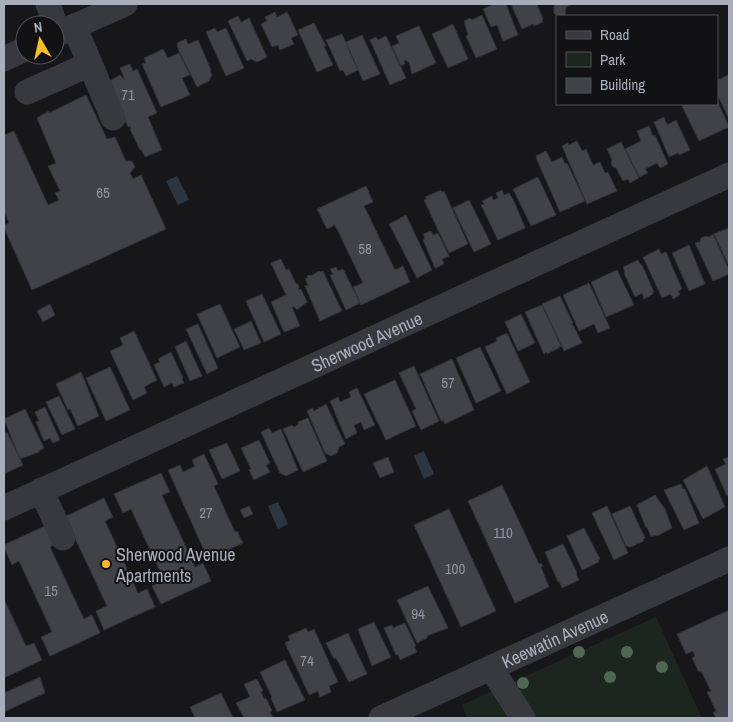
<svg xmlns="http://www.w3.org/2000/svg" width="733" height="722" font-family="'Archivo Narrow',sans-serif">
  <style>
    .green { fill: #1d261e }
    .water { fill: #2c3640 }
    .building { fill: #414247; stroke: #313136 }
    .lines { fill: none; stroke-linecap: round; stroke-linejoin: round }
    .minor { stroke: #38393f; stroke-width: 25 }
    .tree { fill: #506753 }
    .poi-dot { fill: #ffbc2a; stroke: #121215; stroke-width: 2 }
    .labels { text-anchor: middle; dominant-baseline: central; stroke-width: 4; stroke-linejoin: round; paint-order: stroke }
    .number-label { font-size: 15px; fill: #8e939e }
    .street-label { font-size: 18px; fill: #a8aebb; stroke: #121215 }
    .poi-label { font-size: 18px; fill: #a8aebb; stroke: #121215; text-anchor: start }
  </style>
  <rect width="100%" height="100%" fill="#17171a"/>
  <path class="green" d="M656 617 701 716 698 718H467L462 705Z"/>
  <g class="water">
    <path d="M177 176 189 200 178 205 166 181Z"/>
    <path d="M424 451 434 474 424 479 414 456Z"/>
    <path d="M278 502 288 524 278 529 268 506Z"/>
  </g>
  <g class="building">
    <path d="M494 4H506L518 35 503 41 497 25 491 27 483 9Z"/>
    <path d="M511 4H537L543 19 542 20 543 22 534 26 533 24 522 29Z"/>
    <path d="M554 4H573L566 7 565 16 554 14Z"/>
    <path d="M275 12 277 17 287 12 298 35 291 38 294 44 280 50 278 45 272 47 261 24 267 21 265 17Z"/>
    <path d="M482 15 497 49 476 58 466 36 468 35 464 21 470 18 472 20Z"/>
    <path d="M238 16 241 22 249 18 267 57 257 62 251 59 247 61 228 21Z"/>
    <path d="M314 23 326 46H324L333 65 317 72 298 30Z"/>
    <path d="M453 24 468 59 448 68 432 34Z"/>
    <path d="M419 26 436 63 412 74 409 62H407L406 60 404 61 405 64 401 66 392 46 399 43 396 36Z"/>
    <path d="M215 28 217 32 226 28 244 68 226 76 206 32Z"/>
    <path d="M342 34 358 70 346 76 343 70 340 71 326 40Z"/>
    <path d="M362 35 380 74 363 81 346 42Z"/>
    <path d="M386 36 406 78 390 85 370 40 376 37 378 40Z"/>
    <path d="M186 39 188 44 198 40 211 70H210L212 75 209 81 197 87 178 49 177 43Z"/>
    <path d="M163 49 168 58 179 53 190 75 182 78 190 95 161 107 142 64 146 63 144 58Z"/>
    <path d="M130 64 133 71 137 69 157 113 148 117 162 150 145 157 141 149 140 150 130 129H131L130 126 128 127 108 82 120 75 125 80 120 68Z"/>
    <path d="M728 75 729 79V119L717 94V81Z"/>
    <path d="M86 95 107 139 115 137 126 161H132L135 167 130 173 133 179 141 175 166 229 32 290 4 228V225L9 223 4 211V135L14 131 48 205 59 200 55 193 60 191 48 166 56 163 37 118 49 111V113Z"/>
    <path d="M717 100 729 127 699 141 681 104H717Z"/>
    <path d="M664 117 667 125 676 120 690 150 679 155 678 153 669 157 654 122Z"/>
    <path d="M649 126 653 136 655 135 668 164 660 168 657 163 645 169 648 173 639 177 625 149 641 141 637 131Z"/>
    <path d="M577 141 582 151 586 149 593 165 600 162 605 173 608 172 617 191 587 204 562 146 568 143 569 145Z"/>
    <path d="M621 142 639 178 630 183 628 179 623 181 616 168 613 167 611 164 612 160 607 149Z"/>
    <path d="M546 151 552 162 562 157 565 164 567 163 585 201 560 212 537 160 536 156Z"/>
    <path d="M538 177 556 215 531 226 513 189Z"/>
    <path d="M366 186 373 202 364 206 395 270 403 266 410 282 361 305 353 287 363 283 335 225 327 229 317 209Z"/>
    <path d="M441 190 442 192 444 191 468 244 449 253 424 200 427 199 425 197Z"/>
    <path d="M502 190 504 195 509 193 514 201 525 228 498 240 481 205 484 204 482 201 492 196 493 200 498 198 496 193Z"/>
    <path d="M469 200 491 244 474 252 453 208Z"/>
    <path d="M406 215 432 270 417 278 389 224Z"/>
    <path d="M729 228V266L714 234Z"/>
    <path d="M431 231 433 235 438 233 449 256 442 259 444 264 435 268 423 240 425 239 423 234Z"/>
    <path d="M713 234 729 270V274L713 281 695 243 700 242 701 238 706 236 709 237Z"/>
    <path d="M689 245 705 284 689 291 672 253Z"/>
    <path d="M659 249 661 254 666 252 682 289 678 291 680 295 673 299 671 294 662 298 643 257Z"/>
    <path d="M281 259 286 270 289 269 296 284H298L299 287 298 290 301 289 307 302 297 310 294 307H292L300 326 284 332 271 302 286 295 271 263Z"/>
    <path d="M638 260 641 265H642L654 292 652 293 653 294 644 299 642 293 635 297 624 273 625 272 623 267Z"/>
    <path d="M336 267 338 271 343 269 360 303 346 310 330 275 333 274 330 269Z"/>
    <path d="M617 270 634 305 606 317 591 282Z"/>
    <path d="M319 271 320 272 323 271 342 311 320 321 305 286 308 285 305 279 308 278 307 276 310 275 311 276Z"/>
    <path d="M589 283 610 328 598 333 594 324 579 331 563 295Z"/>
    <path d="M262 294 281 334 264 342 246 301Z"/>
    <path d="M560 296 573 323 571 324 573 325 582 343 564 351 542 304Z"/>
    <path d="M50 304 55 315 43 322 37 311Z"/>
    <path d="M220 304 240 347 217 358 197 314Z"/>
    <path d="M542 305 561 346 559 347V348L547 354 546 352 544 354 525 312Z"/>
    <path d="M521 314 535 343 518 351 505 322Z"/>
    <path d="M251 321 261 343 244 350 234 329Z"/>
    <path d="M198 324 218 368 207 374 186 329Z"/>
    <path d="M134 331 157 380 144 387 147 393 133 400 110 351 123 345 120 338Z"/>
    <path d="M507 333 530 382 507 394 485 347 497 341 496 338Z"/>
    <path d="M186 341 202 376 190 381 175 347Z"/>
    <path d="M480 347 501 391 476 403 456 358Z"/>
    <path d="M171 352 183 378 182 379 184 383 174 387 172 383 164 387 154 365 160 362 158 359Z"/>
    <path d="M452 359 474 410 445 424 443 420 441 421 420 374Z"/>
    <path d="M414 366 439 421 421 430 412 411 416 409 399 373Z"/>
    <path d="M110 367 130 410 106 421 86 378Z"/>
    <path d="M81 372 99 416 78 426 70 409 68 410 56 384Z"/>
    <path d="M395 380 416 426 386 440 364 394Z"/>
    <path d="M357 388 375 425 364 430 361 422 354 425 357 433 346 439 330 401 338 397 340 402 351 397 349 392Z"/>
    <path d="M59 396 75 429 62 435 46 402Z"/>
    <path d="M326 404 345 444 339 447 337 453 331 456 325 453 307 411 313 408 314 411Z"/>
    <path d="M45 407 60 440 53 443 50 438 44 441 36 422 39 421 35 412Z"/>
    <path d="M25 409 44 448 39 451V452L20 459 4 419Z"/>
    <path d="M308 418 327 461 303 472 283 429 292 425 294 427 299 424 298 422Z"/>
    <path d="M269 428 272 433 281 429 298 470 286 476 280 473 261 432Z"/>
    <path d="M7 432 23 465 4 474V434Z"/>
    <path d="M259 440 270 463 266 465 270 472 254 480 249 470 251 469 241 448Z"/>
    <path d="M227 443 240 471 222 479 209 450Z"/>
    <path d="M204 454 218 484 214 486 235 532 237 531 243 543 230 549 232 553 224 557 222 553 208 559 168 470 180 465 183 472 195 466 192 460Z"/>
    <path d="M388 457 394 472 380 478 373 463Z"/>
    <path d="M729 457V497L728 495 727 496 715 469 726 464 723 459Z"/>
    <path d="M707 466 725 507 703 519 683 480Z"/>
    <path d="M161 473 170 492 162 495 195 567 203 563 211 581 161 604 152 586 164 580 131 509 123 513 114 494Z"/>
    <path d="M681 484 683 489H685L699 523 684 530 664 490Z"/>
    <path d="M502 485 539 564 541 563 543 566 541 567 549 587 515 603 468 501Z"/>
    <path d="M655 495 665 509 672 528 657 536 656 535 651 537 647 527 646 528 637 505Z"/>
    <path d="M104 498 113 517 105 521 138 593 147 589 155 607 104 630 96 611 107 606 74 536 58 520Z"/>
    <path d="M249 506 253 514 244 518 240 510Z"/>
    <path d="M607 506 628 553 614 560 592 513Z"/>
    <path d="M630 506 645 538 643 539 644 541 637 544V542L636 545 630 547 626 546 612 514Z"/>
    <path d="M449 509 496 611 461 627 414 525Z"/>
    <path d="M49 524 58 543 50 547 84 619 92 615 100 633 50 656 41 637 52 632 19 561 12 565 4 548V545Z"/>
    <path d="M584 528 600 559 598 560 599 562 582 570 567 536Z"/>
    <path d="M563 544 577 573 576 574 579 580 562 588 559 581 558 582 545 552Z"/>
    <path d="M428 586 448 628 427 636V638L417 643 397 600Z"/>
    <path d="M4 599 26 646 34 643 42 660 4 678Z"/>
    <path d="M729 610V718H716L713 713 716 711 707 692 711 691 701 671 699 672 692 658 695 656 693 651 686 654 677 634Z"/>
    <path d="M374 622 391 657 372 666 358 629Z"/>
    <path d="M405 623 416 646 414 647 417 652 400 660 398 654 396 655 384 628 392 625 393 628Z"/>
    <path d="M306 628 308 632 314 629 338 682 329 686 331 692 320 697 318 691 309 695 285 643 290 640 288 636Z"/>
    <path d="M348 633 367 674 349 682 336 658 334 659 326 643Z"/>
    <path d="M285 660 305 700 277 712 271 698 272 697 260 672Z"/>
    <path d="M40 677 45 693 4 712V693Z"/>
    <path d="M257 679 263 691 261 692 264 699 266 698 272 711 270 712 273 718H244L236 703 250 697 244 684Z"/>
    <path d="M221 693 233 718H195L190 707Z"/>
  </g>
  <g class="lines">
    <g class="minor">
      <path d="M48 4 58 33"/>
      <path d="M74 26 113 118"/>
      <path d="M55 35 125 4"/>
      <path d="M4 59 25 49"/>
      <path d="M27 92 90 64"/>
      <path d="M41 490 63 538"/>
      <path id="s1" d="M4 508 729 175"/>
      <path d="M491 668 523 718"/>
      <path id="s2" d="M381 718 729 559"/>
    </g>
  </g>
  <g class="tree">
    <circle cx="579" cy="652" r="6"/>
    <circle cx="627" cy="652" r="6"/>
    <circle cx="662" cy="667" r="6"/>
    <circle cx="610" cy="677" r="6"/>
    <circle cx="523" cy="683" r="6"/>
  </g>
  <circle class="poi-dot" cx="106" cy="564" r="5"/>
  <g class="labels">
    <g class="number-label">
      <text x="128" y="94">71</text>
      <text x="103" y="192">65</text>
      <text x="365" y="248">58</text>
      <text x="448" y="382">57</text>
      <text x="206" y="512">27</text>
      <text x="503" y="532">110</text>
      <text x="455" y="568">100</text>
      <text x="51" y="590">15</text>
      <text x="418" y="613">94</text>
      <text x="307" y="660">74</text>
    </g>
    <g class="street-label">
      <text stroke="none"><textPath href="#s1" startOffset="399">Sherwood Avenue</textPath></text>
      <text stroke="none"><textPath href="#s2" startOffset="191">Keewatin Avenue</textPath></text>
    </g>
    <g class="poi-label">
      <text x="116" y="554">Sherwood Avenue<tspan x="116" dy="21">Apartments</tspan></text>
    </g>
  </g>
  <rect width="733" height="722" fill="none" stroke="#a8aebb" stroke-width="10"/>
  <rect x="556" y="15" width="162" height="90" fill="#121215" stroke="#4e5057"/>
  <rect x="566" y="31" width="25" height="8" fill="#38393f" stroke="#4e5057"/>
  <text x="600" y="40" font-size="15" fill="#a8aebb">Road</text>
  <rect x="566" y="52" width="25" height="15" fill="#1d261e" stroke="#4e5057"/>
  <text x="600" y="65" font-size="15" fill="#a8aebb">Park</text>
  <rect x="566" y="78" width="25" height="15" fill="#414247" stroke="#4e5057"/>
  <text x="600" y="90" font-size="15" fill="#a8aebb">Building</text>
  <g transform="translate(40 40) rotate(351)"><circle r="24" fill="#121215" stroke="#4e5057"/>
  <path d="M0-4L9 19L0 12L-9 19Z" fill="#ffbc2a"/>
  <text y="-8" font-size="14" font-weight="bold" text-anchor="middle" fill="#a8aebb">N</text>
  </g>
</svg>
